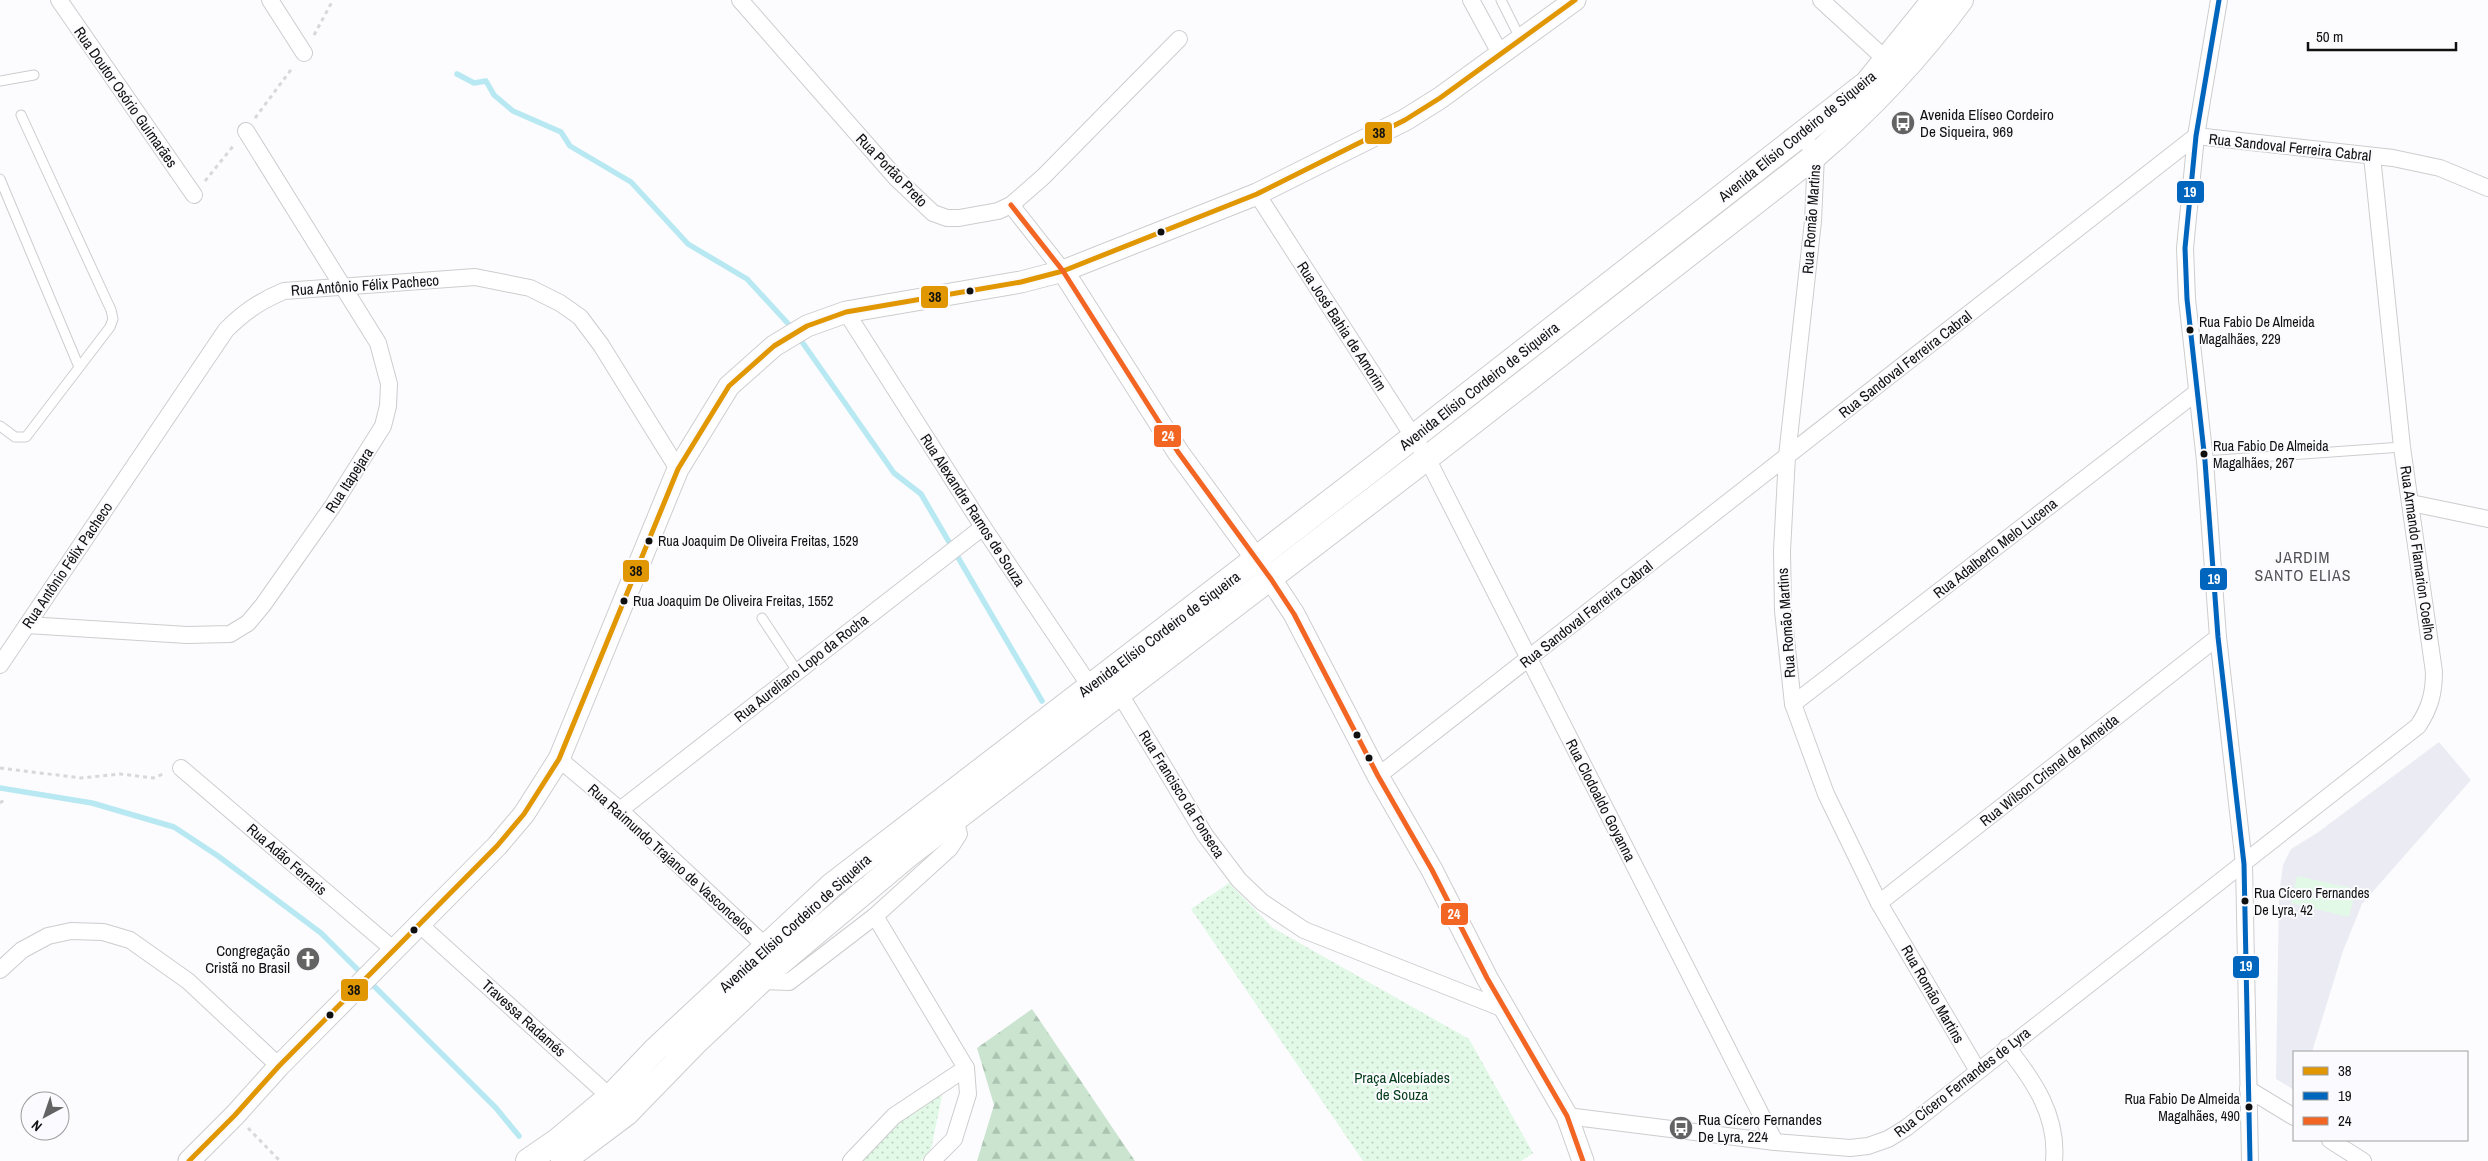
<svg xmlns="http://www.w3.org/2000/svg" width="2488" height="1161" font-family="'Archivo Narrow',sans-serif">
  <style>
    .built { fill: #ebecf3 }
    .grass { fill: #e1f9e6 }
    .forest { fill: url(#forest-firs) }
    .park { fill: url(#park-dots) }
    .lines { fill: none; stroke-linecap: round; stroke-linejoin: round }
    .stream { stroke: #b8e9f2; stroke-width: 5.5 }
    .service-casing { stroke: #cdcdcf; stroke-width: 11 }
    .minor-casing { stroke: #cdcdcf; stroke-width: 18 }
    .tertiary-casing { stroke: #cdcdcf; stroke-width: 23 }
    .secondary-casing { stroke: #cdcdcf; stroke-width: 26 }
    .path { stroke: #d8d8d9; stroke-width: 3; stroke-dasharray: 4 4; stroke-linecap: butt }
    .service { stroke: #fff; stroke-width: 9 }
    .minor { stroke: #fff; stroke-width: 16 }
    .tertiary { stroke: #fff; stroke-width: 21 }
    .secondary { stroke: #fff; stroke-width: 24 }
    .bus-1-casing { stroke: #fbfbff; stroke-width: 9 }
    .bus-2-casing { stroke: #fbfbff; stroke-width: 9 }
    .bus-3-casing { stroke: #fbfbff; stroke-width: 9 }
    .bus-1 { stroke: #e09702; stroke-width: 5 }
    .bus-2 { stroke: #0065bd; stroke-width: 5 }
    .bus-3 { stroke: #f26522; stroke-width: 5 }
    .bus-dot { fill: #101011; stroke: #fbfbff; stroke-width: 2 }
    .labels { text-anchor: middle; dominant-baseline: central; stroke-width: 4; stroke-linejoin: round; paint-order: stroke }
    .bus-label { font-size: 14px; fill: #101011; stroke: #fbfbff; text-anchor: start }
    .street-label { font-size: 15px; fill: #101011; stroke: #fbfbff }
    .poi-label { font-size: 15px; fill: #101011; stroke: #fbfbff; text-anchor: start }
    .park-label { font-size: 15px; fill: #043c19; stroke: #fbfbff }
    .neighbourhood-label { font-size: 16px; letter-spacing: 1px; fill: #525255; stroke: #fbfbff }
    .line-badge { stroke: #fbfbff; stroke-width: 2 }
    .badge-label { font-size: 14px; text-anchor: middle; font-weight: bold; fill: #fff }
    .pale-badge-label { font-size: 14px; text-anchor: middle; font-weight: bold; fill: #111 }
  </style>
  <defs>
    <pattern id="forest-firs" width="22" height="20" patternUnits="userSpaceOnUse" patternTransform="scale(1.25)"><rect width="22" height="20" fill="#cae4d0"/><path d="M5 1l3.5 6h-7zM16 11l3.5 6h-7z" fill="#acc3b2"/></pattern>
    <pattern id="park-dots" width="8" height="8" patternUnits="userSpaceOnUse" patternTransform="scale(1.25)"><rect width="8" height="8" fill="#e1f9e6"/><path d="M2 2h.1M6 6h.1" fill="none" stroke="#c0d4c4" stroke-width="1.8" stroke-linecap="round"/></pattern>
  </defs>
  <rect width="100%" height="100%" fill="#fcfcfe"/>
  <path class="built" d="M2439 742 2471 780 2362 904 2343 951 2312 1052H2294V1090L2276 1079 2279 895 2283 865 2291 849 2317 833Z"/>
  <path class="grass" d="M2297 876 2356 889 2349 917 2291 903Z"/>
  <path class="forest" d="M1032 1009 1135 1161H977L994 1105 977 1048Z"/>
  <g class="park">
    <path d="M1229 883 1273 928 1469 1039 1533 1153 1521 1161H1363L1191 909Z"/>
    <path d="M944 1086 931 1149 921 1161H859L898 1119Z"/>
  </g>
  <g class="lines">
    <g class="stream">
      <path d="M457 74 474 83 486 81 494 95 513 111 561 132 570 146 631 182 688 244 747 279 793 329 894 473 921 494 1042 701"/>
      <path d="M0 788 92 803 174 827 218 856 321 933 496 1108 519 1136"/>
    </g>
    <g class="service-casing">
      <g id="service">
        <path d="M1501 0 1521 40"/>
        <path d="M0 81 34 75"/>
        <path d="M0 179 79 367"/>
        <path d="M0 426 15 437H26L110 327 113 319 111 310 21 115"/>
        <path d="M2205 461 2402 447"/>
        <path d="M762 618 797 671"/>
      </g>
    </g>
    <g class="minor-casing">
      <g id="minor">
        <path d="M59 0 194 195"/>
        <path d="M270 0 304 53"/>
        <path d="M740 0 897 179 933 213 947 218H959L998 211 1011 205 1043 177 1179 39"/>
        <path d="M1471 0 1501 55"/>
        <path d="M1821 0 1893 66"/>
        <path d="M2219 0 2196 136 2185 248 2187 299 2205 461 2218 637 2244 864 2250 1161"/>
        <path d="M1802 135 1816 155 1813 221 1787 456 1782 551 1783 611 1793 704 1826 794 1879 903 1978 1071"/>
        <path d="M1257 194 1427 458 1775 1142"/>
        <path d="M1011 205 1063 271"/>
        <path d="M846 312 983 527 1096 695"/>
        <path d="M2411 503 2488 519"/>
        <path d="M27 625 187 635 230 634 248 623 263 605 332 507 383 426 388 406 389 384 378 343 246 131"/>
        <path d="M0 665 226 330C244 312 260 301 284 291L475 277 530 288 560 303 580 317 601 345 678 469"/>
        <path d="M1115 686 1205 835 1239 880 1262 902 1304 930 1504 1009"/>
        <path d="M1793 704 2197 392"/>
        <path d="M559 759 620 810 773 953"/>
        <path d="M181 768 394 950"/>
        <path d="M1378 776 2196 136 2393 158 2440 168 2488 188"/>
        <path d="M620 810 983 527"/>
        <path d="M1879 903 2218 637"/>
        <path d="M875 916 966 1068 968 1094 954 1139 932 1161"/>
        <path d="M419 924 618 1104"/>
        <path d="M0 970 22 950 48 936 71 931 103 932 130 940 188 981 279 1066"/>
        <path d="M761 981 789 982 875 916 950 848 959 834 955 819"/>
        <path d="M2007 1047C2034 1081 2058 1116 2054 1161"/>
        <path d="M2248 1089 2294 1117"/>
        <path d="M1567 1116 1775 1142 1850 1148 1868 1146 1888 1139 1906 1128 2418 726C2430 708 2434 693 2434 672L2402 447 2372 156"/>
        <path d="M2330 1140 2363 1161"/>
        <path d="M851 1161 894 1116 966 1068"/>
      </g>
    </g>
    <g class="tertiary-casing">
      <g id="tertiary">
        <path d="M1063 271 1178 452 1271 579 1294 614 1378 776 1432 870 1487 978 1567 1116 1583 1161"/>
        <path d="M189 1161 235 1115 279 1066 497 846 524 814 559 759 678 469 729 386 774 346 807 326 846 312 1021 282 1063 271 1257 194 1405 120 1440 98 1575 0"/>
      </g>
    </g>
    <g class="secondary-casing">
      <g id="secondary">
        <path d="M528 1161 557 1141 611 1096 656 1049 832 885 1375 467 1867 83 1934 0"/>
        <path d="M563 1161 627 1113 697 1041 782 961 907 856 1427 458 1816 155C1871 108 1918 58 1961 0"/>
      </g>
    </g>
    <g class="path">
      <path d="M314 35 333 0"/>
      <path d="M255 118 293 67"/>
      <path d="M205 181 234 145"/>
      <path d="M0 768 81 778 120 774 153 778 166 773"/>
      <path d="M0 803 4 800"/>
      <path d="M248 1128 280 1161"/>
    </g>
    <use href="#service" class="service"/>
    <use href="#minor" class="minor"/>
    <use href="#tertiary" class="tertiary"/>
    <use href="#secondary" class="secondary"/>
    <g class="bus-1-casing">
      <path id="bus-1" d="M189 1161 235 1115 279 1066 497 846 524 814 559 759 678 469 729 386 774 346 807 326 846 312 1021 282 1063 271 1257 194 1405 120 1440 98 1575 0"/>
    </g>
    <g class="bus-2-casing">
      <path id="bus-2" d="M2219 0 2196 136 2185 248 2187 299 2205 461 2218 637 2244 864 2250 1161"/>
    </g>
    <g class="bus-3-casing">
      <path id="bus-3" d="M1011 205 1063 271 1178 452 1271 579 1294 614 1378 776 1432 870 1487 978 1567 1116 1583 1161"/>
    </g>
    <use href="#bus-1" class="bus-1"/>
    <use href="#bus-2" class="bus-2"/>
    <use href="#bus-3" class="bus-3"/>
  </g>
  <defs>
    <g id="bus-disc" transform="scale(1.25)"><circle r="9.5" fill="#636364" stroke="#fbfbff"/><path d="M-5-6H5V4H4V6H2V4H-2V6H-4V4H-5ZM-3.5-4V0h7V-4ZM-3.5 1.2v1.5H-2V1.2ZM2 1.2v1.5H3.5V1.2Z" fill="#fff"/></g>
    <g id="church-disc" transform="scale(1.25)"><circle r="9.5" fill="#636364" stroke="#fbfbff"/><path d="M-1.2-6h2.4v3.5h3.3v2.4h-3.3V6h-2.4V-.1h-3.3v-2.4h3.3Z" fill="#fff"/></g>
  </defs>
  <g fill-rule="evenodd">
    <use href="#bus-disc" x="1903" y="123"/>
    <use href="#church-disc" x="308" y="959"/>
    <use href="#bus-disc" x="1681" y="1128"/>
  </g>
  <g class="bus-dot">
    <circle cx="1161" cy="232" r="4.5"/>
    <circle cx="970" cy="291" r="4.5"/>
    <circle cx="2190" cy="330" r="4.5"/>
    <circle cx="2204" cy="454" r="4.5"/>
    <circle cx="649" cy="541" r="4.5"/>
    <circle cx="624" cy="601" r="4.5"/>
    <circle cx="1357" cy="735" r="4.5"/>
    <circle cx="1369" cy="758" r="4.5"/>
    <circle cx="2245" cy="901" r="4.5"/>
    <circle cx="414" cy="930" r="4.5"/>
    <circle cx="330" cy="1015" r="4.5"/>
    <circle cx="2249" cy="1107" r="4.5"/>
  </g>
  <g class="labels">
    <g class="bus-label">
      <text x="2199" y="322">Rua Fabio De Almeida<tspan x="2199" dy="17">Magalhães, 229</tspan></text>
      <text x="2213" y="446">Rua Fabio De Almeida<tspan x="2213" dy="17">Magalhães, 267</tspan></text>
      <text x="658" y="541">Rua Joaquim De Oliveira Freitas, 1529</text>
      <text x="633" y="601">Rua Joaquim De Oliveira Freitas, 1552</text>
      <text x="2254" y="893">Rua Cícero Fernandes<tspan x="2254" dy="17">De Lyra, 42</tspan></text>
      <text x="2240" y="1099" text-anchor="end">Rua Fabio De Almeida<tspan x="2240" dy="17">Magalhães, 490</tspan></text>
    </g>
    <g class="street-label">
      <text transform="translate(126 97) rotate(55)">Rua Doutor Osório Guimarães</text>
      <text transform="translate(1797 136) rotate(-39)">Avenida Elísio Cordeiro de Siqueira</text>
      <text transform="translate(2290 147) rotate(6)">Rua Sandoval Ferreira Cabral</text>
      <text transform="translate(892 170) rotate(46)">Rua Portão Preto</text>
      <text transform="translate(1811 219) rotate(-86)">Rua Romão Martins</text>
      <text transform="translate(365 285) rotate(-4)">Rua Antônio Félix Pacheco</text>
      <text transform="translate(1342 326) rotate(57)">Rua José Bahia de Amorim</text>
      <text transform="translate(1905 364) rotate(-38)">Rua Sandoval Ferreira Cabral</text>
      <text transform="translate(1479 386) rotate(-38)">Avenida Elísio Cordeiro de Siqueira</text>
      <text transform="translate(349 480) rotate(-57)">Rua Itapejara</text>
      <text transform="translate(973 510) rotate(57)">Rua Alexandre Ramos de Souza</text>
      <text transform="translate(1995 548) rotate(-38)">Rua Adalberto Melo Lucena</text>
      <text transform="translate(2418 553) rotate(82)">Rua Armando Flamarion Coelho</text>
      <text transform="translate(67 565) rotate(-56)">Rua Antônio Félix Pacheco</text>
      <text transform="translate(1586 614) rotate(-38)">Rua Sandoval Ferreira Cabral</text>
      <text transform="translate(1786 623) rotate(-94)">Rua Romão Martins</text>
      <text transform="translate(1159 634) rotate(-37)">Avenida Elísio Cordeiro de Siqueira</text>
      <text transform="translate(801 668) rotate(-38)">Rua Aureliano Lopo da Rocha</text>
      <text transform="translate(2049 770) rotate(-38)">Rua Wilson Crisnel de Almeida</text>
      <text transform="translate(1182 794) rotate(58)">Rua Francisco da Fonseca</text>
      <text transform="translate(1601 800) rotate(63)">Rua Clodoaldo Goyanna</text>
      <text transform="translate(287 859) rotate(41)">Rua Adão Ferraris</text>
      <text transform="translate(671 859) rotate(42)">Rua Raimundo Trajano de Vasconcelos</text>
      <text transform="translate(795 923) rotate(-42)">Avenida Elísio Cordeiro de Siqueira</text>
      <text transform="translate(1933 994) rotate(60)">Rua Romão Martins</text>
      <text transform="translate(524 1018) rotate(42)">Travessa Radamés</text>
      <text transform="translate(1962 1082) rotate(-38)">Rua Cícero Fernandes de Lyra</text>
    </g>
    <g class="poi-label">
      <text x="1920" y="114">Avenida Elíseo Cordeiro<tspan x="1920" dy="17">De Siqueira, 969</tspan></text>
      <text x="290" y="950" text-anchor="end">Congregação<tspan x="290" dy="17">Cristã no Brasil</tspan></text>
      <text x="1698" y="1119">Rua Cícero Fernandes<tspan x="1698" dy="17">De Lyra, 224</tspan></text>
    </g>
    <g class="park-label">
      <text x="1402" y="1077">Praça Alcebíades<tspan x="1402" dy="17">de Souza</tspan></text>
    </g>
    <g class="neighbourhood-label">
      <text x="2303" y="557">JARDIM<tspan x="2303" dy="18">SANTO ELIAS</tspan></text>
    </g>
  </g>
  <g class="line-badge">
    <rect x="1364" y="121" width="29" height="24" rx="5" fill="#e09702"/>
    <rect x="2176" y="180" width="29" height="24" rx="5" fill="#0065bd"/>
    <rect x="920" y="285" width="29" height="24" rx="5" fill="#e09702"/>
    <rect x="1153" y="424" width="29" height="24" rx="5" fill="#f26522"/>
    <rect x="622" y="559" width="28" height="24" rx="5" fill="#e09702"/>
    <rect x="2199" y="567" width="29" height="24" rx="5" fill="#0065bd"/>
    <rect x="1440" y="902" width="29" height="24" rx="5" fill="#f26522"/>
    <rect x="2232" y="955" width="28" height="24" rx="5" fill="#0065bd"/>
    <rect x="340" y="978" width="29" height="24" rx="5" fill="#e09702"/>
  </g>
  <g class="badge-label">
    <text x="2190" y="197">19</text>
    <text x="1168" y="441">24</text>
    <text x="2214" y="584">19</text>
    <text x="1454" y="919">24</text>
    <text x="2246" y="971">19</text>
  </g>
  <g class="pale-badge-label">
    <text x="1379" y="138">38</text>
    <text x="935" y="302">38</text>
    <text x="636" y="576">38</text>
    <text x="354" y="995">38</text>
  </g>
  <rect x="2293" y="1051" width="175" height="90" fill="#fbfbff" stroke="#9d9da0"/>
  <rect x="2303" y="1067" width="25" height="8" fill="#e09702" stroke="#9d9da0"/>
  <text x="2338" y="1076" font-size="15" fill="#101011">38</text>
  <rect x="2303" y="1092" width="25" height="8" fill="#0065bd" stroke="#9d9da0"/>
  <text x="2338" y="1101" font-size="15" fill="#101011">19</text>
  <rect x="2303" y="1117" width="25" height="8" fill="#f26522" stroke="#9d9da0"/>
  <text x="2338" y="1126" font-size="15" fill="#101011">24</text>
  <g transform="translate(45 1116) rotate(220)"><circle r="24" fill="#fbfbff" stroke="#9d9da0"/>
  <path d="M0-4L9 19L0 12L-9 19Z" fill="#636364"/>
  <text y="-8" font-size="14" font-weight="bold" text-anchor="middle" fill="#101011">N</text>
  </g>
  <path d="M2308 42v8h148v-8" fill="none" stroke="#101011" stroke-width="2.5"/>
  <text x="2316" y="42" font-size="15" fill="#101011" stroke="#fbfbff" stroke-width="4" paint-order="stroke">50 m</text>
</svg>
